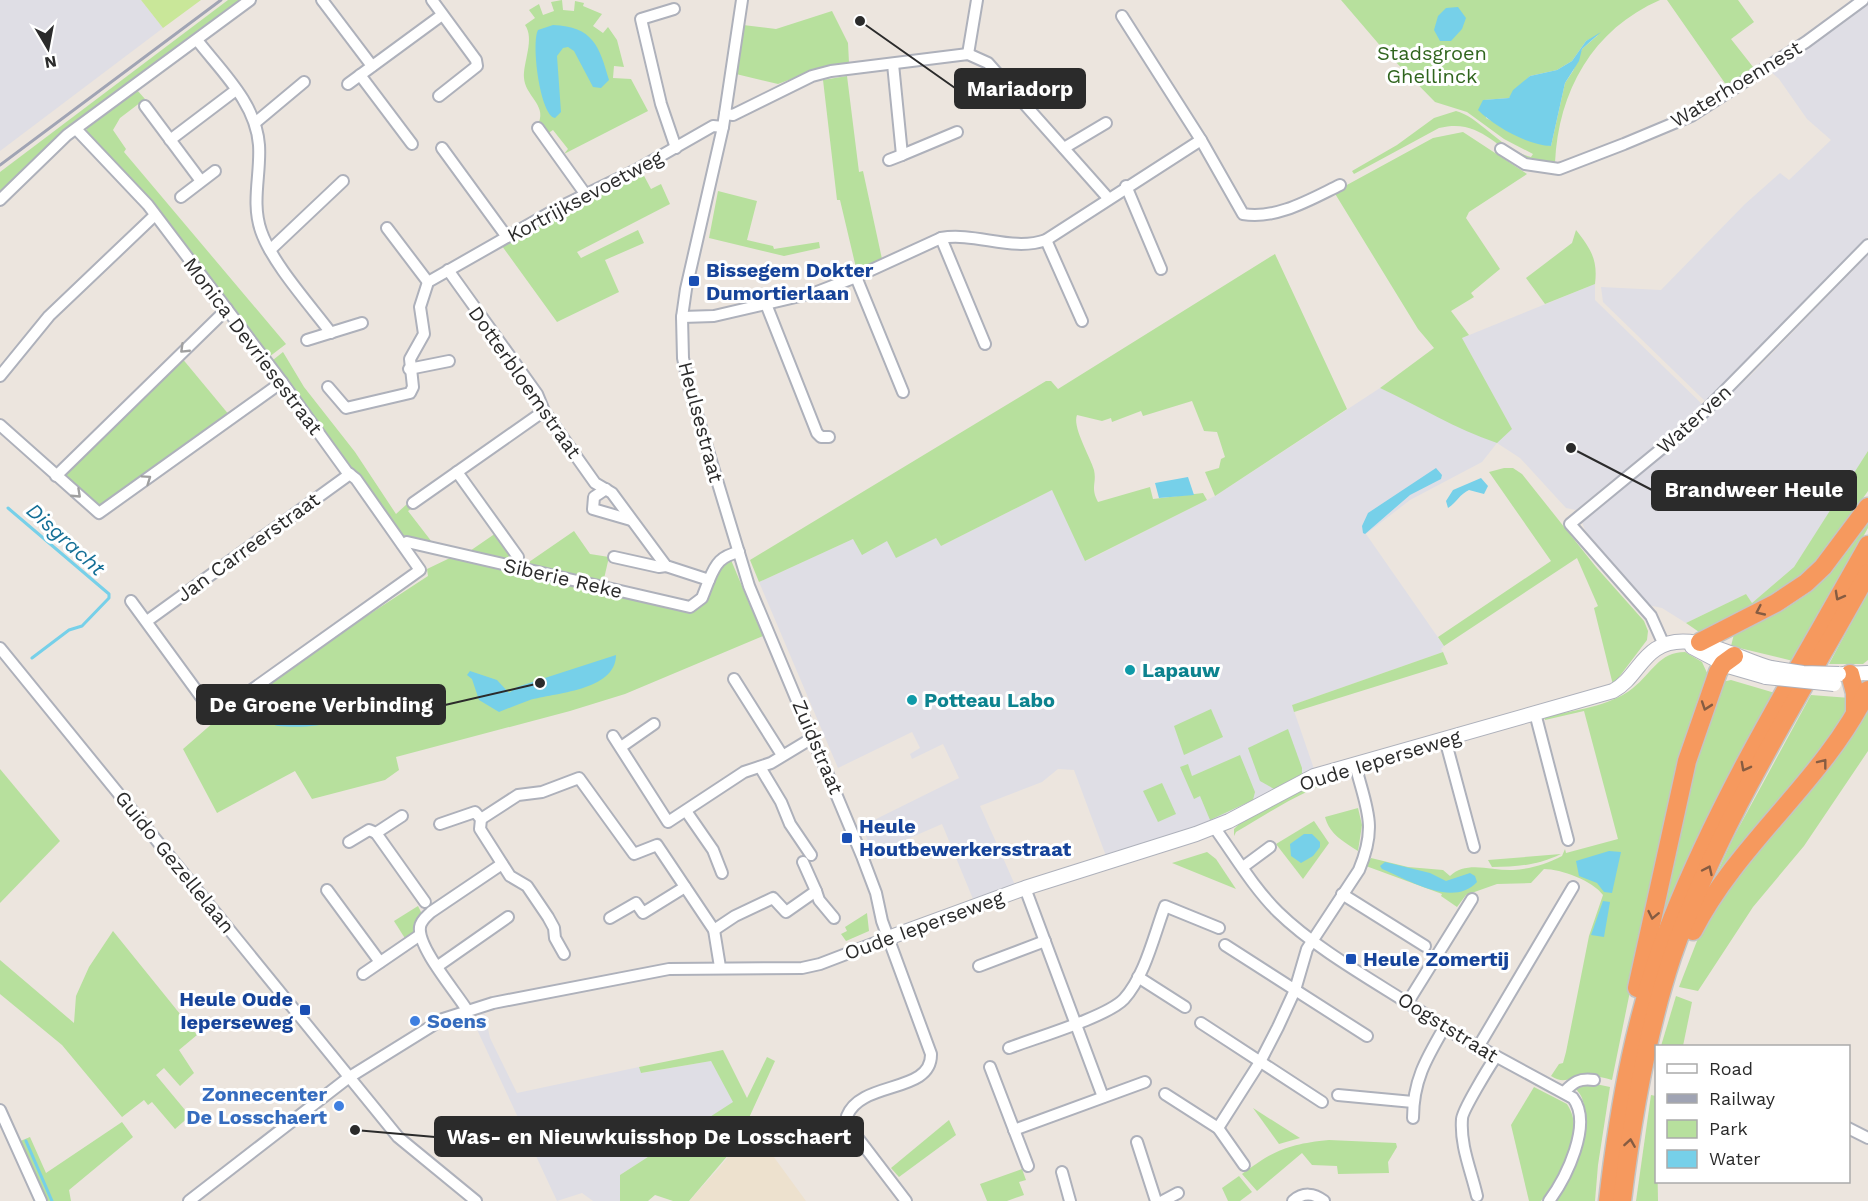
<svg xmlns="http://www.w3.org/2000/svg" width="1868" height="1201" font-family="'Work Sans',sans-serif">
  <style>
    .industrial { fill: #dfdee5 }
    .education { fill: #ede1ce }
    .green { fill: #b7e09d; fill-rule: evenodd }
    .pitch { fill: #c9e799 }
    .water { fill: #76d0e9 }
    .lines { fill: none; stroke-linecap: round; stroke-linejoin: round }
    .stream { stroke: #76d0e9; stroke-width: 3 }
    .street-casing { stroke: #aeb1bb; stroke-width: 14 }
    .secondary-casing { stroke: #aeb1bb; stroke-width: 16 }
    .highway-casing { stroke: #c4c4c4; stroke-width: 21 }
    .street { stroke: #fff; stroke-width: 10 }
    .secondary { stroke: #fff; stroke-width: 14 }
    .highway { stroke: #f6995e; stroke-width: 18 }
    .rail { stroke: #a0a4b4; stroke-width: 3 }
    .secondary-bridge-casing { stroke: #aeb1bb; stroke-width: 16; stroke-linecap: butt }
    .secondary-bridge { stroke: #fff; stroke-width: 14 }
    .oneway { stroke: #a0a0a0 }
    .oneway2 { stroke: #865c42 }
    .transit-dot { fill: #1a4fb4; stroke: #fff; stroke-width: 2 }
    .culture-dot { fill: #0f9aa8; stroke: #fff; stroke-width: 2 }
    .shop-dot { fill: #3f7fe0; stroke: #fff; stroke-width: 2 }
    .labels { text-anchor: middle; dominant-baseline: central; stroke-width: 6; stroke-linejoin: round; paint-order: stroke }
    .park-label { font-size: 20px; fill: #30651e; stroke: #fff }
    .street-label { font-size: 20px; fill: #2b2b2b; stroke: #fff }
    .transit-label { font-size: 20px; font-weight: bold; fill: #164399; stroke: #fff; text-anchor: start }
    .culture-label { font-size: 20px; font-weight: bold; fill: #0d838f; stroke: #fff; text-anchor: start }
    .shop-label { font-size: 20px; font-weight: bold; fill: #366cbe; stroke: #fff; text-anchor: start }
    .water-label { font-size: 21px; font-style: italic; fill: #146f96; stroke: #fff }
    .leader { fill: none; stroke: #2b2b2b; stroke-width: 2 }
    .callout-dot { fill: #2b2b2b; stroke: #fff; stroke-width: 2 }
    .callout { fill: #2b2b2b; stroke: #2b2b2b; stroke-width: 2 }
    .callout-label { font-size: 21px; text-anchor: middle; font-weight: bold; fill: #fff }
  </style>
  <rect width="100%" height="100%" fill="#ece5de"/>
  <g class="industrial">
    <path d="M0 0H141L163 28 0 151Z"/>
    <path d="M1868 2V237L1707 403 1603 302 1601 287 1661 290 1745 204 1780 173 1789 180 1831 140 1807 119 1779 79 1770 71Z"/>
    <path d="M1868 255V451L1855 473 1794 567 1752 603 1746 594 1686 623 1662 608 1648 605 1585 530 1582 522 1588 514 1680 440 1750 376Z"/>
    <path d="M1595 284V300L1704 406 1576 510 1566 508 1520 458 1497 443 1482 462 1410 500 1366 534 1444 646 1441 649 1443 652 1292 705 1314 769 1191 831 1106 856 1074 770 1058 769 1042 782 980 806 1015 885 973 899 942 824 873 854 862 826 959 778 943 744 912 759 910 754 920 748 912 732 838 768 759 582 853 539 887 541 936 538 941 546 1052 490 1086 561 1215 496 1380 388 1414 403 1511 428 1462 338Z"/>
    <path d="M485 1014 490 1038 517 1093 639 1067 642 1073 711 1061 734 1102 620 1175V1201H593L582 1193 557 1201 473 1021V1017Z"/>
  </g>
  <path class="education" d="M752 1127 806 1201H689L719 1168Z"/>
  <g class="green">
    <path d="M228 0H242L0 194V172Z"/>
    <path d="M562 0 563 10 574 11 575 1 584 3 583 6 602 14 593 26 603 33 608 27 617 40 624 67 614 66 613 78 631 79 648 111 564 154 568 149 553 130 547 134 539 122C546 105 525 95 524 78 523 62 535 39 525 25L535 18 529 10 539 4 543 15 554 11 551 2Z"/>
    <path d="M1341 0H1660C1593 29 1558 91 1555 163 1546 163 1535 163 1526 160 1492 147 1480 118 1439 128L1354 174 1352 171 1397 145 1434 118 1456 111C1478 116 1502 150 1531 157L1533 154 1504 139 1467 112 1435 102 1383 49ZM1598 35 1582 49 1573 71 1565 83 1551 146 1530 140 1486 118 1484 100 1509 98 1530 76 1557 70 1572 61 1586 41Z"/>
    <path d="M1667 0H1738L1754 22 1731 39 1757 72 1729 89Z"/>
    <path d="M832 11 848 43 849 63 818 69 778 84 736 74 743 25 776 29Z"/>
    <path d="M847 76 859 172 863 171 882 259 857 272 840 200H837L823 80Z"/>
    <path d="M137 90 145 99 120 118 113 130 126 149 124 152 286 344 269 357 86 133 87 127Z"/>
    <path d="M1463 132 1527 174 1469 212 1466 218 1500 269 1471 293 1474 297 1451 311 1469 335 1462 338 1512 429 1497 443C1455 429 1419 406 1380 388L1434 348 1418 329 1334 192 1433 138Z"/>
    <path d="M642 172 651 189 661 184 670 204 577 252 581 258 638 230 644 243 605 260 619 292 557 322 502 246 563 211Z"/>
    <path d="M718 191 757 201 747 240 773 246 774 249 819 242 820 248 784 256 709 238Z"/>
    <path d="M1576 230C1591 249 1598 260 1595 284L1545 304 1526 278 1572 243Z"/>
    <path d="M1275 254 1347 409 1215 496 1205 472 1219 468 1221 459 1225 457 1217 432 1204 431 1192 401 1143 416 1141 411 1112 422 1111 418 1102 421 1077 415C1072 427 1090 456 1094 470 1097 483 1090 487 1098 502L1150 487 1153 499 1203 493 1207 500 1085 561 1052 490 941 546 936 538 896 558 887 541 862 555 853 539 759 582 750 560 1046 381H1051L1058 389Z"/>
    <path d="M283 352 304 387 355 452 396 514 407 504 411 509 408 511 435 546 402 537 351 470 273 360Z"/>
    <path d="M181 357 230 416 100 509 61 473Z"/>
    <path d="M1868 451V491L1817 564 1801 581 1706 633 1699 632 1686 623 1746 594 1752 603 1794 567Z"/>
    <path d="M1504 468H1513L1522 474 1596 567 1644 621 1648 631 1647 640 1613 685 1594 608 1598 606 1577 558 1444 646 1438 637 1551 561 1489 472Z"/>
    <path d="M1868 513V528L1793 661 1731 646 1734 634 1756 619Z"/>
    <path d="M574 531 590 554 609 557 603 583 467 553 496 533 523 562 527 559 529 562Z"/>
    <path d="M452 557 694 611C714 600 710 574 731 560L763 636 625 694 570 711 396 757 399 770 385 780 312 799 295 771 217 813 183 749 214 722 310 653 428 576 427 569Z"/>
    <path d="M1868 592V660L1863 664H1829Z"/>
    <path d="M1443 652 1448 664 1294 712 1292 705Z"/>
    <path d="M1685 652 1702 662 1708 675 1650 893 1612 1080C1602 1077 1593 1075 1583 1076 1569 1077 1565 1085 1551 1076L1559 1064 1563 1063 1566 1052 1589 936 1603 895C1593 881 1561 869 1544 869L1531 883 1497 884 1466 895 1457 907 1441 896 1442 894 1366 866 1371 858 1408 867 1443 870 1450 876C1466 860 1492 871 1513 870 1530 869 1547 864 1562 856L1565 849 1566 853 1618 839 1584 711 1545 720 1544 717C1574 710 1609 707 1633 688 1652 673 1659 652 1685 652Z"/>
    <path d="M1731 680 1775 693C1719 781 1679 877 1643 975 1665 876 1689 778 1722 682Z"/>
    <path d="M1811 695 1850 698 1848 715 1701 908 1733 838Z"/>
    <path d="M1868 699V751L1804 846 1753 907 1698 991 1679 987 1704 923Z"/>
    <path d="M1211 709 1223 737 1184 755 1174 726Z"/>
    <path d="M1288 729 1302 768V774L1274 789 1260 781 1248 748Z"/>
    <path d="M1240 755 1255 792 1253 800 1210 820 1200 796 1194 799 1180 767 1188 764 1192 776Z"/>
    <path d="M0 769 60 841 0 903Z"/>
    <path d="M1348 773 1349 776C1304 789 1275 809 1236 832L1234 836V829L1239 824 1303 789Z"/>
    <path d="M1162 783 1176 814 1158 822 1143 791Z"/>
    <path d="M1358 808 1362 825 1358 851C1343 841 1330 835 1325 817Z"/>
    <path d="M1314 821 1329 843 1303 879 1276 844Z"/>
    <path d="M1207 852 1216 859 1236 889 1172 863Z"/>
    <path d="M1561 854C1538 865 1517 867 1492 867L1488 860Z"/>
    <path d="M418 906 422 914 414 933 406 940 394 921Z"/>
    <path d="M867 913 869 931 846 941 841 934 847 931 845 927Z"/>
    <path d="M113 931 197 1035 179 1050 194 1073 180 1086 164 1068 156 1075 190 1116 175 1129 152 1102 148 1105 144 1100 122 1117 62 1045 0 994V960L74 1023 76 996 89 967Z"/>
    <path d="M1676 996 1692 1002 1683 1046H1661Z"/>
    <path d="M723 1050 747 1098 767 1057 775 1061 748 1120 752 1127 689 1201H673L655 1195 648 1201H620V1175L733 1102 711 1061 641 1073 639 1067Z"/>
    <path d="M1591 1083 1610 1087 1598 1165 1595 1201H1555C1572 1176 1593 1128 1582 1098 1580 1093 1576 1090 1575 1086Z"/>
    <path d="M1534 1087 1567 1104C1587 1135 1561 1176 1541 1201H1529L1511 1125Z"/>
    <path d="M1651 1095 1656 1096 1658 1201H1636Z"/>
    <path d="M1253 1108 1300 1138 1279 1144Z"/>
    <path d="M949 1120 956 1135 899 1177 891 1168Z"/>
    <path d="M122 1122 133 1137 69 1190 71 1201H43L18 1142 30 1137 46 1173Z"/>
    <path d="M1329 1140 1396 1143 1397 1147 1388 1162 1389 1173 1338 1174 1337 1166 1312 1165 1302 1153 1257 1191 1242 1174C1274 1150 1289 1144 1329 1140Z"/>
    <path d="M1022 1169 1026 1180 1019 1182 1024 1195 1007 1201H987L980 1184Z"/>
    <path d="M1239 1176 1252 1192 1240 1201H1228L1222 1188Z"/>
  </g>
  <path class="pitch" d="M141 0H201L163 28Z"/>
  <g class="water">
    <path d="M1458 7 1466 18 1462 29 1451 41H1440L1434 30 1438 16 1446 8Z"/>
    <path d="M553 25C593 27 599 45 609 80L601 88 593 87 574 51 568 47 563 48 557 56 561 112 555 118C540 115 531 43 538 30Z"/>
    <path d="M1601 32 1582 49 1579 61 1565 83 1551 146C1527 145 1494 126 1478 110L1483 100 1509 98 1513 90 1530 76 1557 70 1572 61 1586 41Z"/>
    <path d="M1436 468 1442 475 1441 479 1410 495 1365 534 1363 533 1362 526 1368 513Z"/>
    <path d="M1188 477 1194 495 1159 498 1155 483Z"/>
    <path d="M1481 478 1488 486 1484 494 1469 490C1460 494 1457 502 1448 508L1446 501 1453 490Z"/>
    <path d="M616 655C616 691 553 693 530 700 519 704 509 708 499 712L479 700 472 679 467 675 470 671 497 680 509 693 517 687Z"/>
    <path d="M309 697 330 721C322 728 290 727 278 726 272 725 267 719 263 714L264 710C278 715 295 699 309 697Z"/>
    <path d="M1304 834H1312L1320 842V847L1313 856 1301 863 1291 856 1290 844Z"/>
    <path d="M1609 851 1621 852 1612 893 1604 892 1597 883 1579 876 1576 861Z"/>
    <path d="M1385 862 1430 873 1446 881 1470 873 1475 876 1477 882C1453 908 1409 880 1382 869L1380 866Z"/>
    <path d="M1603 901 1610 902 1604 937 1591 935Z"/>
  </g>
  <g class="lines">
    <g class="stream">
      <path d="M8 508 109 594V598L82 626 69 630 32 658"/>
      <path d="M26 1141 52 1201"/>
    </g>
    <g class="street-casing">
      <g id="street">
        <path d="M322 0 372 66"/>
        <path d="M432 0 476 60 477 66 439 96"/>
        <path d="M742 0 723 127 686 289 682 317 683 358 690 391 749 586 862 856 876 893 882 921 931 1054C932 1094 861 1080 847 1116L851 1129 906 1201"/>
        <path d="M674 9 641 19 661 104 676 148"/>
        <path d="M1122 16 1201 140 1243 214C1276 220 1311 199 1340 185"/>
        <path d="M197 40C221 71 256 103 259 145 261 174 251 202 261 231 272 263 310 305 331 333"/>
        <path d="M968 54 977 0"/>
        <path d="M893 64 902 155 957 132"/>
        <path d="M360 75 412 144"/>
        <path d="M348 84 442 15"/>
        <path d="M145 106 201 181"/>
        <path d="M725 114 733 115 812 76 831 71 968 54 988 63 1108 198"/>
        <path d="M255 123 304 82"/>
        <path d="M538 128 586 195"/>
        <path d="M77 130 148 205 282 382 347 472 356 479 420 570 215 716 131 601"/>
        <path d="M170 140 236 90"/>
        <path d="M442 148 507 237"/>
        <path d="M1064 148 1106 123"/>
        <path d="M1501 149 1525 164 1559 169 1624 144 1691 116 1806 42 1863 0"/>
        <path d="M889 160 902 155"/>
        <path d="M1126 186 1161 269"/>
        <path d="M181 197 215 171"/>
        <path d="M0 200 67 135 250 0"/>
        <path d="M387 228 428 282"/>
        <path d="M941 238 985 344"/>
        <path d="M1046 240 1082 321"/>
        <path d="M270 250 343 181"/>
        <path d="M448 270 537 394 544 411 595 483 612 493 666 566 709 580C716 563 721 556 739 552"/>
        <path d="M856 277 903 392"/>
        <path d="M766 304 817 433 821 437H829"/>
        <path d="M682 317 714 316 817 292 856 277 941 238C976 232 1012 252 1046 240L1201 140"/>
        <path d="M307 340 362 323"/>
        <path d="M409 369 449 361"/>
        <path d="M0 376 49 316 154 216"/>
        <path d="M328 387 346 408 410 393 413 387 410 359 424 334 420 307 428 282 558 208 636 170 713 126 723 127"/>
        <path d="M0 425 99 513 282 382"/>
        <path d="M457 472 518 557"/>
        <path d="M56 476 227 309"/>
        <path d="M606 489 594 497 593 509 631 520"/>
        <path d="M413 503 544 411"/>
        <path d="M403 545 407 542 690 607 702 598 709 580"/>
        <path d="M614 557 659 567 666 566"/>
        <path d="M147 621 350 474"/>
        <path d="M1664 645 1651 616 1570 524 1694 422 1868 245"/>
        <path d="M0 648 398 1137 476 1201"/>
        <path d="M734 679 782 755"/>
        <path d="M1535 713 1568 840"/>
        <path d="M613 736 668 822 744 772 771 763 814 737"/>
        <path d="M1445 739 1474 847"/>
        <path d="M621 747 654 724"/>
        <path d="M760 767 781 802 790 824 811 855"/>
        <path d="M686 811 713 850 722 873"/>
        <path d="M481 819 518 795 542 792 579 778 634 854 657 845 714 930 720 967"/>
        <path d="M481 819 480 829 510 876 527 886 548 917 554 928 555 938 564 954"/>
        <path d="M440 824 475 812 481 819"/>
        <path d="M1214 827C1235 856 1253 887 1278 912 1320 953 1385 987 1434 1020L1444 1028 1573 1098C1593 1124 1566 1178 1549 1201"/>
        <path d="M376 833 425 902"/>
        <path d="M349 842 369 830 376 833 402 816"/>
        <path d="M1243 867 1270 847"/>
        <path d="M1025 888 1103 1097"/>
        <path d="M327 890 380 962"/>
        <path d="M816 891 819 900 834 918"/>
        <path d="M1342 894 1425 946"/>
        <path d="M610 918 636 903 643 913 685 887"/>
        <path d="M714 930 735 916 773 898 786 912 816 891 803 862"/>
        <path d="M1225 945 1367 1036"/>
        <path d="M438 966 508 917"/>
        <path d="M979 966 1045 941"/>
        <path d="M363 974 420 935"/>
        <path d="M1138 977 1185 1007"/>
        <path d="M1408 1002 1472 899"/>
        <path d="M467 1010C456 992 417 947 420 927 421 920 427 916 431 912L502 864"/>
        <path d="M1201 1023 1322 1102"/>
        <path d="M1009 1048C1035 1038 1107 1017 1124 999 1145 976 1154 935 1165 906L1219 928"/>
        <path d="M1477 1049 1573 887"/>
        <path d="M990 1067 1028 1166"/>
        <path d="M1564 1092C1574 1082 1579 1078 1594 1080"/>
        <path d="M1165 1094 1218 1128 1244 1165"/>
        <path d="M1338 1095 1413 1102"/>
        <path d="M0 1110 41 1201"/>
        <path d="M1413 1118C1413 1081 1426 1059 1444 1028"/>
        <path d="M1218 1128 1260 1062 1278 1027 1295 990 1307 949 1359 870C1378 825 1366 808 1355 764"/>
        <path d="M1848 1128 1868 1138"/>
        <path d="M1014 1130 1145 1082"/>
        <path d="M1137 1142 1156 1201"/>
        <path d="M1062 1172 1070 1201"/>
        <path d="M1477 1196C1471 1170 1460 1146 1462 1119 1462 1111 1489 1067 1495 1058"/>
        <path d="M189 1201 348 1078 443 1019 493 1003 669 969 802 968 820 964 888 938"/>
        <path d="M1163 1201 1178 1193"/>
        <path d="M1293 1201C1303 1192 1314 1193 1324 1201"/>
      </g>
    </g>
    <g class="secondary-casing">
      <g id="secondary">
        <path d="M1692 647 1728 666 1766 677"/>
        <path d="M1843 674 1868 673"/>
        <path d="M888 938 1025 888 1196 834 1229 821 1314 776 1613 691C1632 681 1639 660 1656 649 1689 627 1737 659 1771 668"/>
      </g>
    </g>
    <g class="highway-casing">
      <g id="highway">
        <path d="M1700 642 1776 603 1806 583 1823 567 1868 507"/>
        <path d="M1850 674 1855 693V711"/>
        <path d="M1693 931C1739 841 1823 782 1868 690"/>
        <path d="M1637 988 1687 761 1718 672 1723 664 1734 656"/>
        <path d="M1608 1201C1619 1105 1636 1009 1672 919 1724 788 1800 667 1868 545"/>
        <path d="M1622 1201C1632 1119 1646 1035 1672 957 1718 823 1800 696 1868 573"/>
      </g>
    </g>
    <use href="#street" class="street"/>
    <use href="#secondary" class="secondary"/>
    <use href="#highway" class="highway"/>
    <path class="rail" d="M0 165 221 0"/>
    <g class="secondary-bridge-casing">
      <g id="secondary-bridge">
        <path d="M1771 668 1803 673 1839 674"/>
        <path d="M1766 677 1834 684"/>
      </g>
    </g>
    <use href="#secondary-bridge" class="secondary-bridge"/>
  </g>
  <defs><path id="oneway-chevron" d="M-2-3.5L2.5 0L-2 3.5" fill="none" stroke-width="1.6" stroke-linecap="round" stroke-linejoin="round" transform="scale(1.5)"/></defs>
  <g class="oneway">
    <use href="#oneway-chevron" transform="translate(184 349) rotate(136)"/>
    <use href="#oneway-chevron" transform="translate(147 479) rotate(-35)"/>
    <use href="#oneway-chevron" transform="translate(77 494) rotate(43)"/>
  </g>
  <g class="oneway2">
    <use href="#oneway-chevron" transform="translate(1839 596) rotate(119)"/>
    <use href="#oneway-chevron" transform="translate(1760 611) rotate(155)"/>
    <use href="#oneway-chevron" transform="translate(1706 706) rotate(109)"/>
    <use href="#oneway-chevron" transform="translate(1823 763) rotate(-52)"/>
    <use href="#oneway-chevron" transform="translate(1745 767) rotate(118)"/>
    <use href="#oneway-chevron" transform="translate(1708 870) rotate(-65)"/>
    <use href="#oneway-chevron" transform="translate(1653 915) rotate(102)"/>
    <use href="#oneway-chevron" transform="translate(1630 1143) rotate(-81)"/>
  </g>
  <g class="transit-dot">
    <rect x="688" y="275" width="12" height="12" rx="3"/>
    <rect x="841" y="832" width="12" height="12" rx="3"/>
    <rect x="1345" y="953" width="12" height="12" rx="3"/>
    <rect x="299" y="1004" width="12" height="12" rx="3"/>
  </g>
  <g class="culture-dot">
    <circle cx="1130" cy="670" r="6"/>
    <circle cx="912" cy="700" r="6"/>
  </g>
  <g class="shop-dot">
    <circle cx="415" cy="1021" r="6"/>
    <circle cx="339" cy="1106" r="6"/>
  </g>
  <g class="labels">
    <g class="park-label">
      <text x="1432" y="53">Stadsgroen<tspan x="1432" dy="23">Ghellinck</tspan></text>
    </g>
    <g class="street-label">
      <text transform="translate(1736 84) rotate(-31)">Waterhoennest</text>
      <text transform="translate(585 196) rotate(-28)">Kortrijksevoetweg</text>
      <text transform="translate(253 346) rotate(53)">Monica Devriesestraat</text>
      <text transform="translate(525 382) rotate(55)">Dotterbloemstraat</text>
      <text transform="translate(1694 419) rotate(-42)">Waterven</text>
      <text transform="translate(701 422) rotate(75)">Heulsestraat</text>
      <text transform="translate(248 547) rotate(-36)">Jan Carreerstraat</text>
      <text transform="translate(563 578) rotate(13)">Siberie Reke</text>
      <text transform="translate(818 747) rotate(67)">Zuidstraat</text>
      <text transform="translate(1380 760) rotate(-17)">Oude Ieperseweg</text>
      <text transform="translate(175 862) rotate(51)">Guido Gezellelaan</text>
      <text transform="translate(924 925) rotate(-20)">Oude Ieperseweg</text>
      <text transform="translate(1448 1027) rotate(32)">Oogststraat</text>
    </g>
    <g class="transit-label">
      <text x="706" y="270">Bissegem Dokter<tspan x="706" dy="23">Dumortierlaan</tspan></text>
      <text x="859" y="826">Heule<tspan x="859" dy="23">Houtbewerkersstraat</tspan></text>
      <text x="1363" y="959">Heule Zomertij</text>
      <text x="293" y="999" text-anchor="end">Heule Oude<tspan x="293" dy="23">Ieperseweg</tspan></text>
    </g>
    <g class="culture-label">
      <text x="1142" y="670">Lapauw</text>
      <text x="924" y="700">Potteau Labo</text>
    </g>
    <g class="shop-label">
      <text x="427" y="1021">Soens</text>
      <text x="327" y="1094" text-anchor="end">Zonnecenter<tspan x="327" dy="23">De Losschaert</tspan></text>
    </g>
    <g class="water-label">
      <text transform="translate(66 539) rotate(42)">Disgracht</text>
    </g>
  </g>
  <path class="leader" d="M860 21L955 88M1571 448L1652 490M540 683L445 705M355 1130L435 1137"/>
  <g class="callout-dot">
    <circle cx="860" cy="21" r="6"/>
    <circle cx="1571" cy="448" r="6"/>
    <circle cx="540" cy="683" r="6"/>
    <circle cx="355" cy="1130" r="6"/>
  </g>
  <g class="callout">
    <rect x="955" y="69" width="130" height="39" rx="6"/>
    <rect x="1652" y="471" width="204" height="39" rx="6"/>
    <rect x="197" y="685" width="248" height="39" rx="6"/>
    <rect x="435" y="1117" width="428" height="39" rx="6"/>
  </g>
  <g class="callout-label">
    <text x="1020" y="96">Mariadorp</text>
    <text x="1754" y="497">Brandweer Heule</text>
    <text x="321" y="712">De Groene Verbinding</text>
    <text x="649" y="1144">Was- en Nieuwkuisshop De Losschaert</text>
  </g>
  <rect x="1655" y="1045" width="195" height="138" fill="#ffffff" stroke="#aaaaaa" stroke-width="1.5"/>
  <rect x="1667" y="1064" width="30" height="9" fill="#ffffff" stroke="#aaaaaa" stroke-width="1.5"/>
  <text x="1709" y="1075" font-size="18" fill="#2b2b2b">Road</text>
  <rect x="1667" y="1094" width="30" height="9" fill="#a0a4b4" stroke="#aaaaaa" stroke-width="1.5"/>
  <text x="1709" y="1105" font-size="18" fill="#2b2b2b">Railway</text>
  <rect x="1667" y="1120" width="30" height="18" fill="#b7e09d" stroke="#aaaaaa" stroke-width="1.5"/>
  <text x="1709" y="1135" font-size="18" fill="#2b2b2b">Park</text>
  <rect x="1667" y="1150" width="30" height="18" fill="#76d0e9" stroke="#aaaaaa" stroke-width="1.5"/>
  <text x="1709" y="1165" font-size="18" fill="#2b2b2b">Water</text>
  <g transform="translate(48 48) rotate(170)" stroke="#ffffff" stroke-width="4.5" paint-order="stroke">
  <path d="M0-4.5L10 22L0 15L-10 22Z" fill="#2b2b2b"/>
  <text y="-9" font-size="16" font-weight="bold" text-anchor="middle" fill="#2b2b2b">N</text>
  </g>
</svg>
